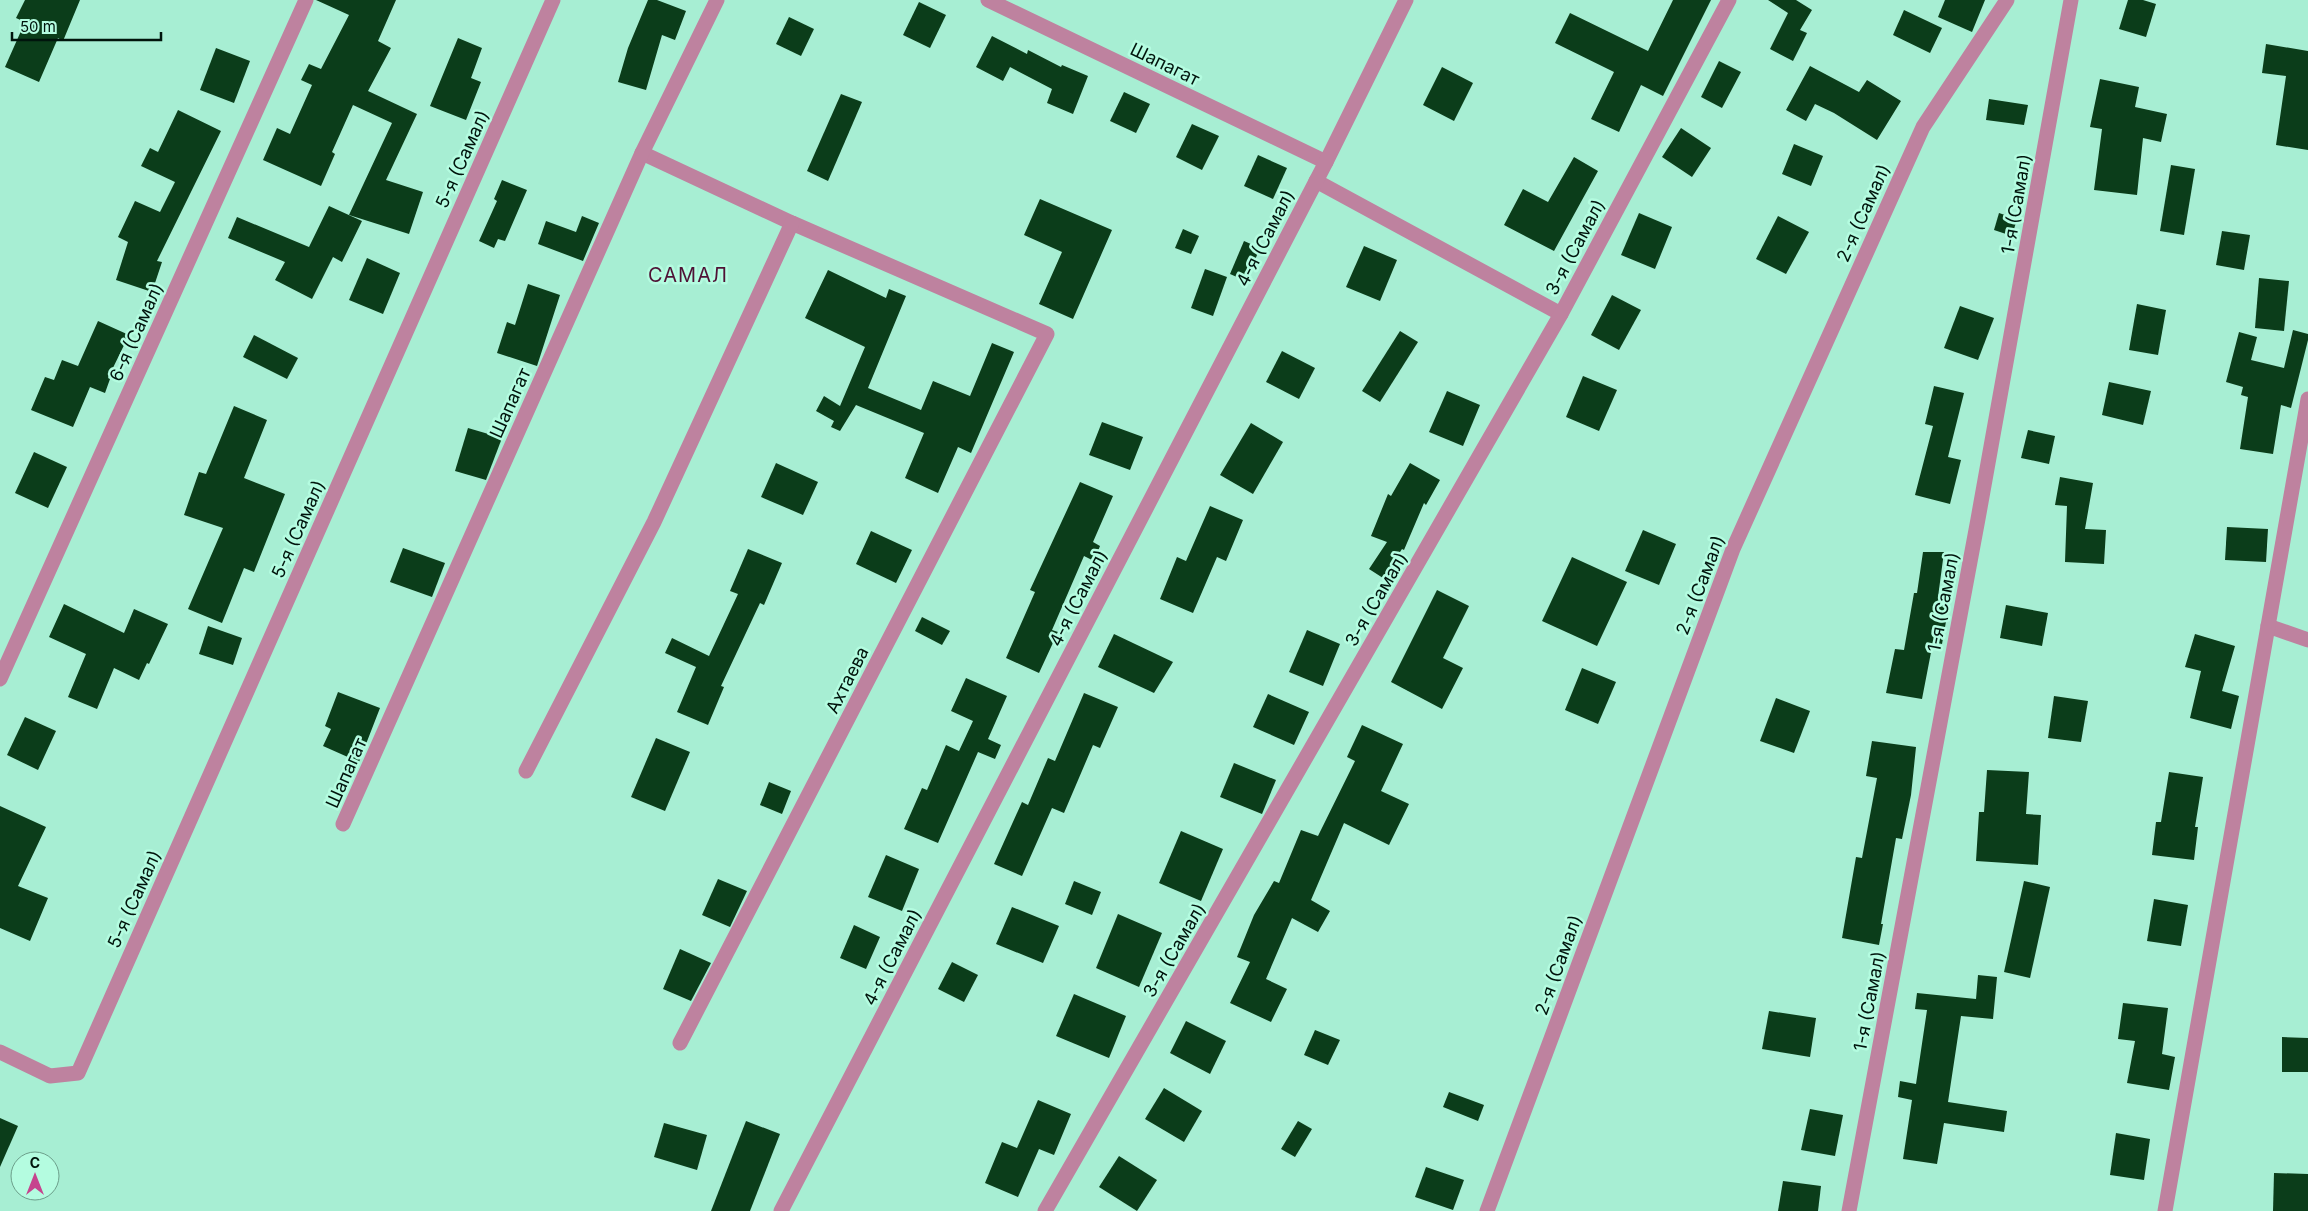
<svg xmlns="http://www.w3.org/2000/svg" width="2308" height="1211" font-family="Inter,sans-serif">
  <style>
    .building { fill: #0b3d1a }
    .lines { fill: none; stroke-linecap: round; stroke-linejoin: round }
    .street { stroke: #be829f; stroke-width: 15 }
    .labels { text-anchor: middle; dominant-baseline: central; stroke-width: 5; stroke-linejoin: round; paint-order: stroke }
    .street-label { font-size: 18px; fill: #00140c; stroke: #b4fce0 }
    .quarter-label { font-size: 20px; letter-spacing: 1px; fill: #4f1135; stroke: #b4fce0 }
  </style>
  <rect width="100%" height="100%" fill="#a7eed3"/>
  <g class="building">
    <path d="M25 0H80L63 41 58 38 39 82 5 67 25 22 16 18Z"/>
    <path d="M316 0H396L378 41 391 48 368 91 417 114 386 180 423 192 409 234 349 215 392 123 353 105 332 152 335 154 321 186 263 160 277 128 290 134 312 85 301 80 309 64 321 69 349 15Z"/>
    <path d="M648 0H657L686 11 675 40 662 35 646 90 618 82 628 48Z"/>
    <path d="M1673 0H1711L1663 96 1641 85 1619 132 1591 119 1614 72 1555 43 1570 13 1648 51Z"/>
    <path d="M1768 0H1796L1812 10 1800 30 1807 33 1793 61 1770 49 1788 13Z"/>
    <path d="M1945 0H1985L1972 32 1938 17Z"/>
    <path d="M2128 0H2143L2156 4 2146 37 2119 29Z"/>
    <path d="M919 2 946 15 930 48 903 35Z"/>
    <path d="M1904 10 1942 28 1930 53 1893 35Z"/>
    <path d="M789 17 814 29 801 56 776 44Z"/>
    <path d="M992 36 1027 54 1028 50 1061 67 1062 65 1088 76 1073 114 1047 103 1052 89 1010 67 1003 81 976 67Z"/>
    <path d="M458 38 482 48 471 78 481 82 466 120 430 106Z"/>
    <path d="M2266 44 2308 51V150L2276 145 2286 76 2262 73Z"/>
    <path d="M216 48 250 61 234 103 200 90Z"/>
    <path d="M1719 61 1741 72 1722 108 1701 97Z"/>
    <path d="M1810 66 1859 92 1867 80 1901 101 1877 140 1834 113 1815 104 1806 121 1786 110Z"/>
    <path d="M1442 67 1473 83 1454 121 1423 105Z"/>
    <path d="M2100 79 2139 87 2135 107 2167 114 2161 142 2143 138 2137 195 2094 190 2102 129 2090 127Z"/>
    <path d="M1124 92 1150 104 1136 133 1110 121Z"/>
    <path d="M841 94 862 102 828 181 807 171Z"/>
    <path d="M1989 99 2028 105 2024 125 1986 120Z"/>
    <path d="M178 110 221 131 157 261 162 262 152 292 116 280 128 242 118 237 135 201 160 212 175 182 141 166 150 148 158 152Z"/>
    <path d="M1192 124 1219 136 1202 170 1176 157Z"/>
    <path d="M1681 128 1711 148 1692 177 1662 157Z"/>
    <path d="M1794 144 1823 156 1811 186 1782 174Z"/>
    <path d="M1258 155 1287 168 1273 199 1244 186Z"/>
    <path d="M1574 157 1598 171 1554 251 1504 225 1523 189 1548 202Z"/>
    <path d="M2171 165 2195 169 2184 235 2160 231Z"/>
    <path d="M502 180 527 190 505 241 498 239 494 248 479 241 497 201 494 199Z"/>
    <path d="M1040 199 1112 230 1073 319 1039 304 1062 252 1024 235Z"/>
    <path d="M329 206 362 221 342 262 333 257 312 299 275 280 285 262 228 238 237 217 309 247Z"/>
    <path d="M1639 213 1672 227 1655 269 1621 255Z"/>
    <path d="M1999 213 2017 219 2012 236 1994 230Z"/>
    <path d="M582 216 599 223 583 261 538 244 546 221 576 232Z"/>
    <path d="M1778 216 1809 232 1786 274 1756 259Z"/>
    <path d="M1183 229 1199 236 1191 254 1175 248Z"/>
    <path d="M2222 231 2250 235 2244 270 2216 265Z"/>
    <path d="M1244 241 1260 248 1246 281 1230 274Z"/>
    <path d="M1364 246 1397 260 1380 301 1346 287Z"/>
    <path d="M367 258 400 273 383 314 349 300Z"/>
    <path d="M1205 269 1227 277 1213 316 1191 308Z"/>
    <path d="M828 270 886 298 889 289 906 296 868 388 921 410 933 381 970 396 992 343 1014 352 971 453 958 447 938 493 905 478 924 433 856 405 840 431 831 427 834 421 816 411 824 396 840 406 865 347 805 318Z"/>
    <path d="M2259 278 2289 281 2284 331 2255 328Z"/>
    <path d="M528 284 560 295 537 366 497 353 507 322 515 325Z"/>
    <path d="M1612 295 1641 310 1619 350 1591 335Z"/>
    <path d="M2137 304 2166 310 2158 355 2129 350Z"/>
    <path d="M1960 306 1994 318 1978 360 1944 348Z"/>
    <path d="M98 321 129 335 108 378 110 379 105 393 90 387 73 427 31 410 45 377 54 380 62 360 78 366Z"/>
    <path d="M2293 330 2308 334V340L2291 408 2281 405 2273 454 2240 449 2248 397 2241 395 2243 387 2226 382 2239 332 2257 337 2251 360 2284 368Z"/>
    <path d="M1400 331 1418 342 1380 402 1362 391Z"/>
    <path d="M254 335 298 358 287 379 243 357Z"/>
    <path d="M1282 351 1315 368 1299 399 1266 382Z"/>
    <path d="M1583 376 1617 390 1599 431 1566 417Z"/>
    <path d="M2109 382 2151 391 2143 425 2102 415Z"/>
    <path d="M1934 386 1964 393 1948 457 1961 460 1950 504 1915 495 1933 426 1925 424Z"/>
    <path d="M1447 391 1480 405 1463 446 1429 432Z"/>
    <path d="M234 406 267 420 244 478 285 494 254 572 244 568 222 623 188 609 223 528 184 515 199 472 206 474Z"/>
    <path d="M1102 422 1143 437 1130 470 1089 455Z"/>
    <path d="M1251 423 1283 442 1253 494 1220 475Z"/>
    <path d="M468 428 502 438 486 480 455 471Z"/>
    <path d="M2028 430 2055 436 2049 464 2021 458Z"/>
    <path d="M34 452 67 467 48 508 15 493Z"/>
    <path d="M776 463 818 482 803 515 761 497Z"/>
    <path d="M1410 463 1440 480 1426 505 1424 503 1404 550 1402 549 1383 578 1369 569 1387 542 1371 536 1388 494 1391 496Z"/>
    <path d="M2060 477 2093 483 2085 529 2106 530 2104 564 2065 562 2067 506 2055 505Z"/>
    <path d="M1080 482 1113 496 1093 542 1100 546 1094 561 1084 556 1052 630 1058 632 1039 673 1006 658 1035 592 1030 590Z"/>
    <path d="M1210 506 1243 520 1226 561 1217 557 1193 613 1160 599 1177 557 1186 561Z"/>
    <path d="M2227 527 2268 529 2266 562 2225 560Z"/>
    <path d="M1643 530 1676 544 1659 585 1625 571Z"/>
    <path d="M871 531 912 550 896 583 856 564Z"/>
    <path d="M403 548 445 563 432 597 390 582Z"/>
    <path d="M748 549 782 563 764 605 760 603 721 686 724 687 708 725 677 712 696 667 665 653 672 638 709 656 738 594 730 591Z"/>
    <path d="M1923 552H1944L1938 597 1950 599 1942 644 1933 642 1922 699 1886 693 1895 649 1904 650 1914 593H1917Z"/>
    <path d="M1572 557 1627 582 1597 646 1542 621Z"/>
    <path d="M1437 590 1469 606 1443 658 1463 668 1442 709 1391 682Z"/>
    <path d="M64 604 124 633 134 609 168 624 149 664 147 663 139 680 114 668 97 709 68 697 86 654 49 637Z"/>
    <path d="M2006 605 2048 613 2042 646 2000 638Z"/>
    <path d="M922 617 950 631 942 645 915 631Z"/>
    <path d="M208 626 242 638 233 665 199 654Z"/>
    <path d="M1307 630 1340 644 1323 686 1289 672Z"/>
    <path d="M1114 634 1173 662 1154 693 1098 667Z"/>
    <path d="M2195 634 2235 646 2222 691 2239 696 2231 729 2190 718 2201 671 2185 667Z"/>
    <path d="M1582 668 1616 682 1598 724 1565 710Z"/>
    <path d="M966 678 1007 696 988 739 1001 745 995 759 978 752 938 843 904 829 922 788 927 790 946 745 959 751 973 721 951 711Z"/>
    <path d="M338 692 380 708 359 762 323 746 331 729 325 726Z"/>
    <path d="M1084 693 1118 707 1100 748 1093 745 1064 813 1052 808 1022 876 994 864 1022 802 1028 805 1048 758 1055 761Z"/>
    <path d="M1268 694 1309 712 1294 745 1253 727Z"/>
    <path d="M2054 696 2088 701 2081 742 2048 738Z"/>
    <path d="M1776 698 1810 711 1794 753 1760 741Z"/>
    <path d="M25 717 56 731 38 770 7 755Z"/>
    <path d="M1362 725 1403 744 1381 791 1409 804 1389 845 1344 823 1311 900 1330 911 1318 932 1292 918 1266 979 1287 989 1271 1022 1230 1003 1250 962 1237 957 1254 915 1274 881 1279 883 1301 830 1318 836 1355 761 1347 757Z"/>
    <path d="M656 738 690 752 665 811 631 797Z"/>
    <path d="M1872 741 1916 747 1911 795 1902 839 1896 838 1881 924H1883L1879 945 1842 938 1856 857 1862 858 1877 778 1866 776Z"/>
    <path d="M1234 763 1276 780 1262 814 1220 797Z"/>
    <path d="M1987 770 2029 772 2026 814 2041 815 2038 865 1976 861 1979 812H1984Z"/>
    <path d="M2169 772 2203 777 2195 827H2198L2194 860 2152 855 2156 822H2161Z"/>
    <path d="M769 782 791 791 782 814 760 805Z"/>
    <path d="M0 806 46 827 18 886 48 898 30 941 0 928Z"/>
    <path d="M1181 831 1223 849 1201 901 1159 883Z"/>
    <path d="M886 855 919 869 902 911 868 897Z"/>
    <path d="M718 879 747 891 730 927 702 915Z"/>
    <path d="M1074 881 1101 892 1092 915 1065 904Z"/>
    <path d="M2024 881 2050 887 2030 978 2004 972Z"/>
    <path d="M2154 899 2188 905 2181 946 2147 941Z"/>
    <path d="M1012 907 1059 926 1043 963 996 944Z"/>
    <path d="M1118 914 1162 933 1139 987 1096 968Z"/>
    <path d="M854 925 880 937 866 969 840 958Z"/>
    <path d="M680 949 711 963 691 1001 663 989Z"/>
    <path d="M952 962 978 975 964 1002 938 989Z"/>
    <path d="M1978 975 1997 977 1993 1019 1961 1016 1948 1102 2007 1111 2004 1132 1944 1123 1937 1164 1903 1159 1912 1100 1898 1097 1900 1081 1916 1084 1927 1010 1915 1009 1917 993 1976 999Z"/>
    <path d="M1074 994 1126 1016 1109 1058 1056 1036Z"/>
    <path d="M2123 1003 2168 1008 2162 1054 2175 1057 2169 1090 2127 1083 2135 1041 2118 1039Z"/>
    <path d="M1769 1011 1816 1018 1810 1057 1762 1049Z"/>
    <path d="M1186 1021 1226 1041 1210 1074 1170 1053Z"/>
    <path d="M1315 1030 1340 1040 1328 1065 1304 1055Z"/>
    <path d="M2282 1037 2308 1038V1072H2282Z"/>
    <path d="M1164 1088 1202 1111 1184 1142 1145 1119Z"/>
    <path d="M1449 1092 1484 1105 1478 1121 1443 1107Z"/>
    <path d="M1038 1100 1071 1114 1054 1155 1039 1149 1018 1197 985 1183 1002 1142 1017 1148Z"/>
    <path d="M1810 1109 1843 1115 1835 1156 1801 1150Z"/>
    <path d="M0 1118 18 1126 0 1167Z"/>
    <path d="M746 1121 780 1134 750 1211H711Z"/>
    <path d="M1298 1121 1312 1129 1295 1157 1281 1149Z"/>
    <path d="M664 1123 707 1135 697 1170 654 1157Z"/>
    <path d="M2116 1133 2150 1139 2144 1180 2110 1175Z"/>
    <path d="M1119 1156 1157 1180 1137 1211 1099 1187Z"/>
    <path d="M1426 1167 1464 1180 1453 1210 1415 1197Z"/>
    <path d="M2274 1173 2308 1174V1211H2273Z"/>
    <path d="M1783 1181 1821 1186 1818 1211H1778Z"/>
  </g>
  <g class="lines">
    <g class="street">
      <path d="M988 0 1326 162"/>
      <path d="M642 153 792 223 1047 334 680 1043"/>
      <path d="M1316 181 1561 314"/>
      <path d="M2268 626 2308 640"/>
      <path d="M0 679 306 0"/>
      <path d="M526 771 654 522 792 223"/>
      <path d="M343 824 642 153 717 0"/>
      <path d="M0 1052 50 1076 78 1073 553 0"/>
      <path d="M781 1211 1326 162 1406 0"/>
      <path d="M1045 1211 1561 314 1729 0"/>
      <path d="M1487 1211 1733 549 1923 127 2007 0"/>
      <path d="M1849 1211 1978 519 2071 0"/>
      <path d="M2165 1211 2308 399"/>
    </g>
  </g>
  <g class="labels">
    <g class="street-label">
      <text transform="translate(1165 64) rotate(26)">Шапагат</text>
      <text transform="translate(462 159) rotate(-66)">5-я (Самал)</text>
      <text transform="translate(2016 204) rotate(-80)">1-я (Самал)</text>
      <text transform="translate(1863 213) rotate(-66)">2-я (Самал)</text>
      <text transform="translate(1265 238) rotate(-63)">4-я (Самал)</text>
      <text transform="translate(1575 247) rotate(-62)">3-я (Самал)</text>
      <text transform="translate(136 332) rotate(-66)">6-я (Самал)</text>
      <text transform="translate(510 403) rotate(-66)">Шапагат</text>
      <text transform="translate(298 529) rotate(-66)">5-я (Самал)</text>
      <text transform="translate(1700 585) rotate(-69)">2-я (Самал)</text>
      <text transform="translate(1078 598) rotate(-63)">4-я (Самал)</text>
      <text transform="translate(1376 599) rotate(-60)">3-я (Самал)</text>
      <text transform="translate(1943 602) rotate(-79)">1-я (Самал)</text>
      <text transform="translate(847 680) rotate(-63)">Ахтаева</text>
      <text transform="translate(346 773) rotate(-66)">Шапагат</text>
      <text transform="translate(134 899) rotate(-66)">5-я (Самал)</text>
      <text transform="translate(1174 950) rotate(-60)">3-я (Самал)</text>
      <text transform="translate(892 957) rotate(-63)">4-я (Самал)</text>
      <text transform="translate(1558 965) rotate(-70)">2-я (Самал)</text>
      <text transform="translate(1869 1001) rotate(-79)">1-я (Самал)</text>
    </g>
    <g class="quarter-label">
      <text x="688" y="275">САМАЛ</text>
    </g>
  </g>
  <g transform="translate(35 1176)"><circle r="24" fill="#b4fce0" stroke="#6c9f8b"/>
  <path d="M0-4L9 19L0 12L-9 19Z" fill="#c6448e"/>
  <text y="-8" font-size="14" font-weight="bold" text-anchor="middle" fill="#00140c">С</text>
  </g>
  <path d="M12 32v8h149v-8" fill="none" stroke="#00140c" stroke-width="2.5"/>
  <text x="20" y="32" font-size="15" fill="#00140c" stroke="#b4fce0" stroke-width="4" paint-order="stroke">50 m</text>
</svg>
